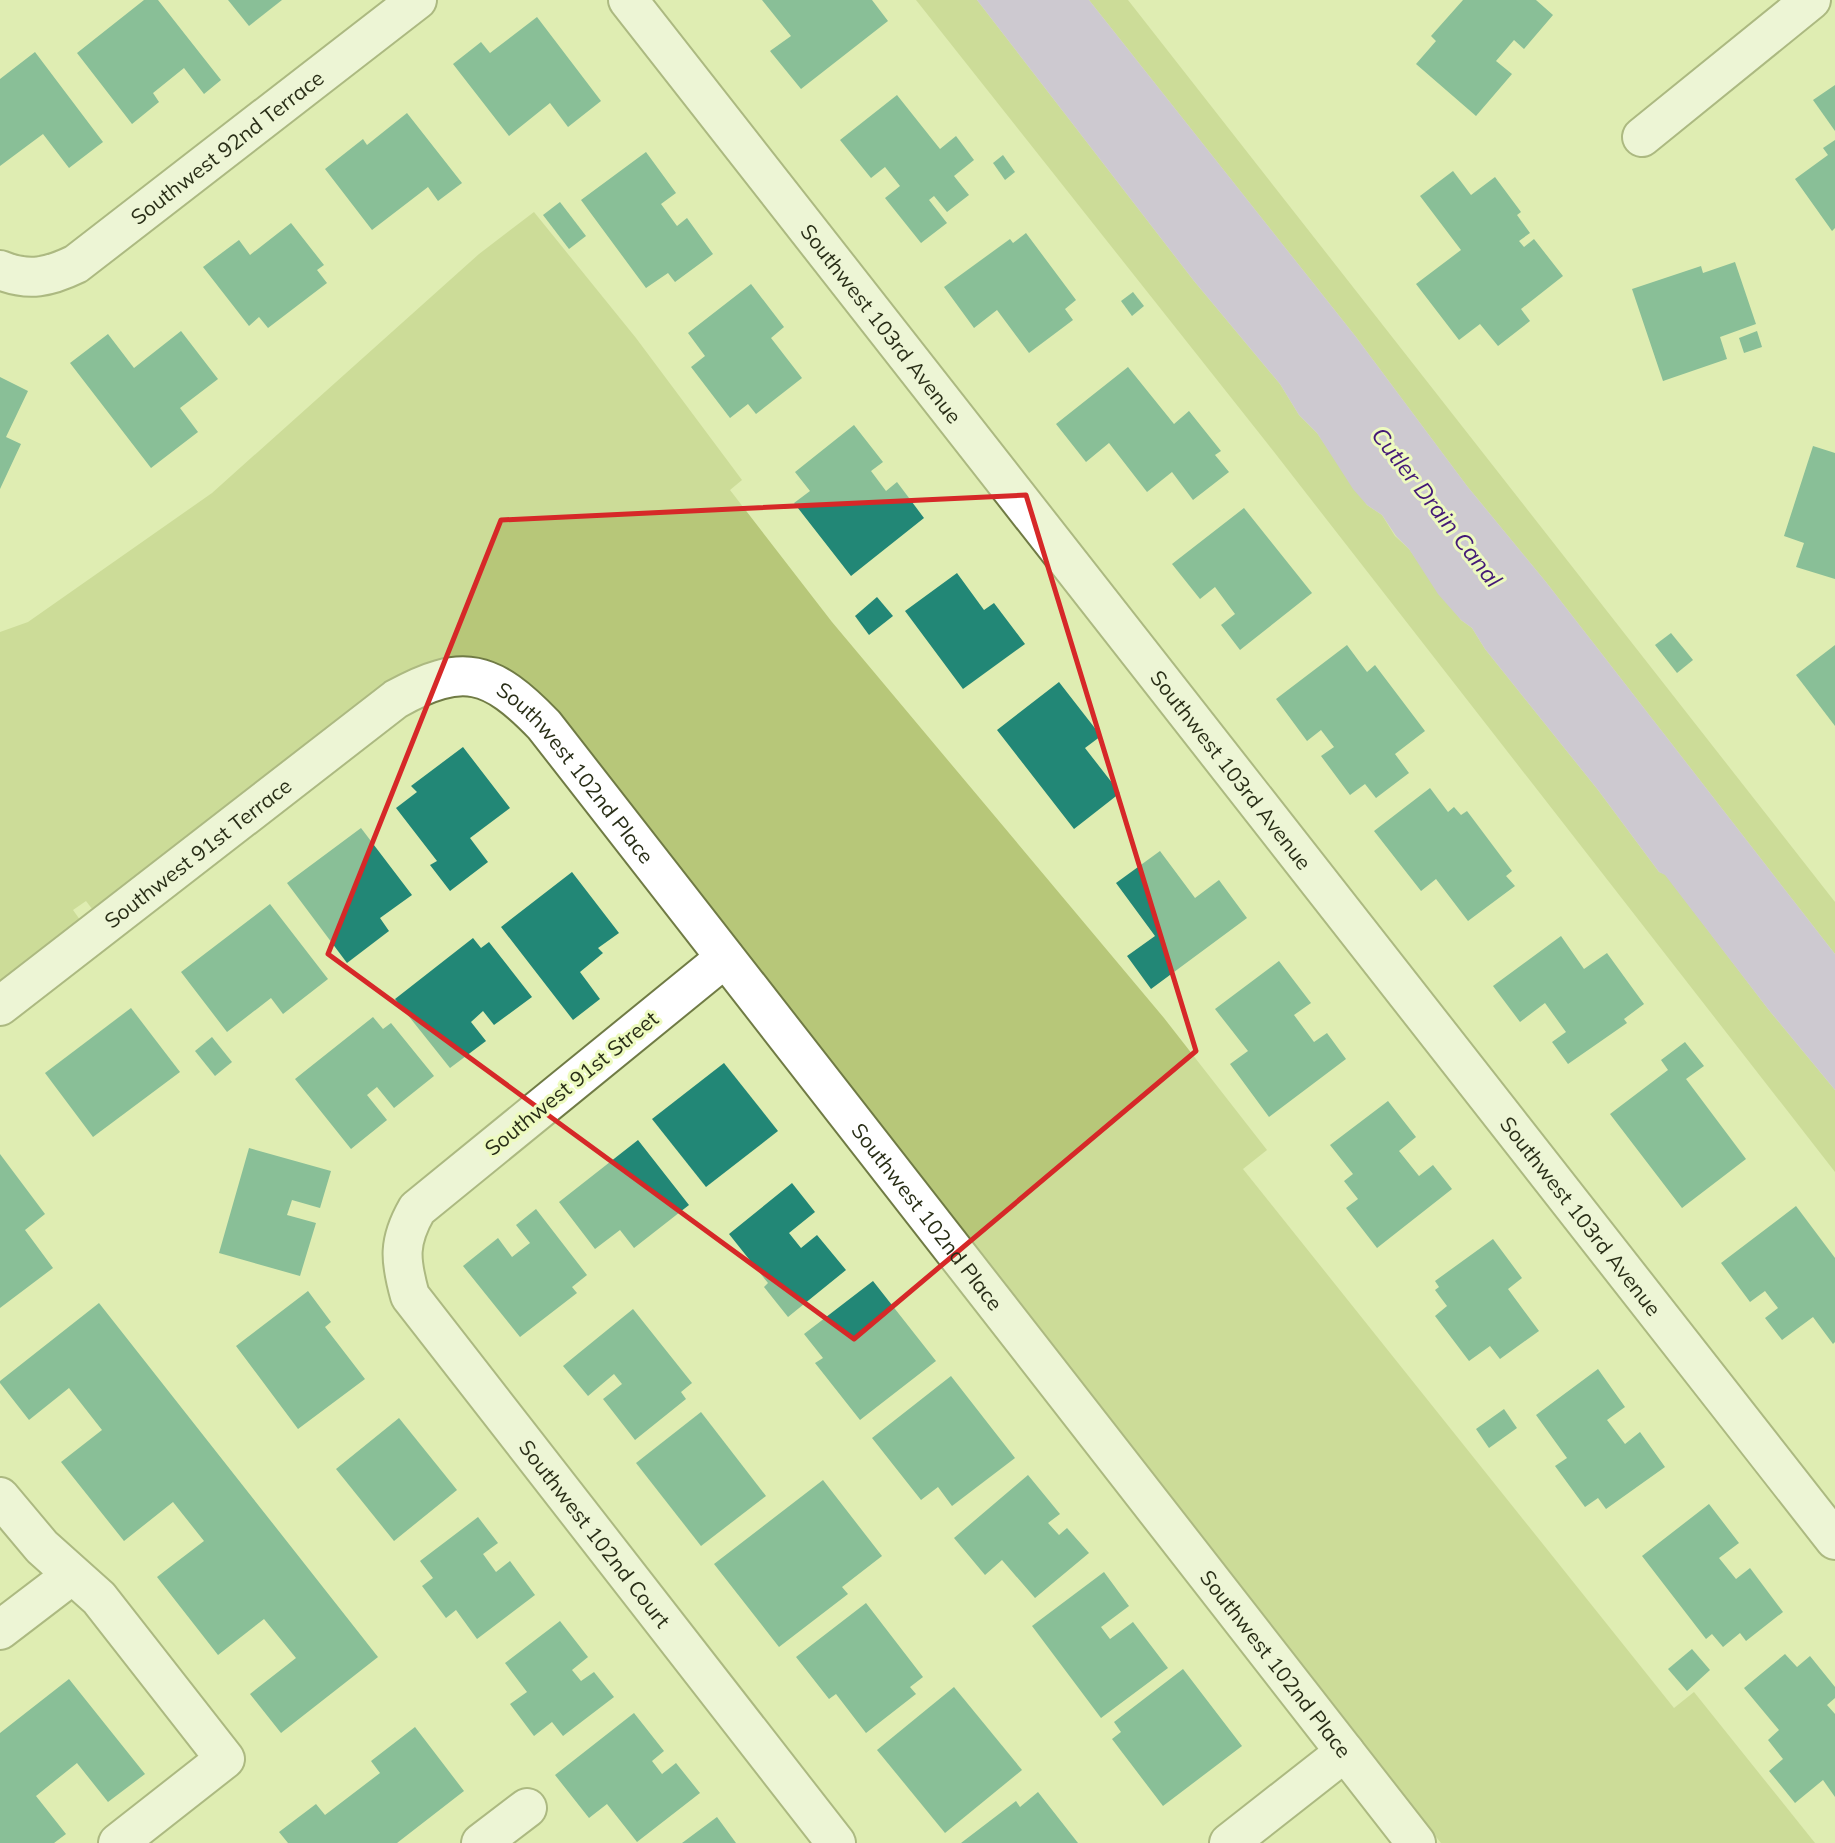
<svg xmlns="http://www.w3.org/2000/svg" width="1835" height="1843" font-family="Mulish,sans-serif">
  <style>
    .green { fill: #b7c779 }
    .water { fill: #b99df3 }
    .building { fill: #228776 }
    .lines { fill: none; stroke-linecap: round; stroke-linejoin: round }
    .minor-casing { stroke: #707b45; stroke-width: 42 }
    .minor { stroke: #fff; stroke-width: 38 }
    .marked { fill: none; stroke: #d62828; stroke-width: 5; stroke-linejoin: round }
    .labels { text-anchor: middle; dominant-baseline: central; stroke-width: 6; stroke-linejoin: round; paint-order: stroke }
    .street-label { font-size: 21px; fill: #292e17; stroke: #edfabf }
    .water-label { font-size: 23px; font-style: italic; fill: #431876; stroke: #edfabf }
  </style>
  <rect width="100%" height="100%" fill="#dfedb2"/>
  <g class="green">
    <path d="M916 0H977L1194 281 1280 384 1299 415 1317 433 1367 505 1382 515 1395 536 1409 549 1461 620 1472 628 1485 649 1598 790 1659 872 1665 874 1768 1009 1835 1090V1172L1267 443Z"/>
    <path d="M1089 0H1128L1835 902V954L1546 582 1467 486 1356 337Z"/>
    <path d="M534 212 636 338 742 480 730 490 832 622 1164 1018 1267 1150 1243 1169 1674 1708 1694 1692 1815 1843H1441L497 665C460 653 439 657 404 674L96 914 86 901 73 910 83 924 0 989V632L28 622 212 493 479 254Z"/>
  </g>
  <path class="water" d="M977 0H1089L1356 337 1467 486 1546 582 1835 954V1090L1768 1009 1665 875 1659 872 1598 790 1485 649 1472 628 1461 620 1438 594 1409 549 1396 536 1382 515 1367 505 1353 489 1317 433 1299 415 1280 384 1194 281Z"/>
  <g class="building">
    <path d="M144 0H158L221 80 204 94 184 68 153 93 159 102 132 124 77 53Z"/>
    <path d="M228 0H282L249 26Z"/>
    <path d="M762 0H872L888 21 801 89 770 51 791 36Z"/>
    <path d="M1463 0H1536L1553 15 1524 49 1514 40 1496 61 1512 74 1476 116 1416 64 1436 41 1431 36Z"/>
    <path d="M537 17 601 101 568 127 550 103 509 136 453 64 481 42 490 53Z"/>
    <path d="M35 52 103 142 69 168 43 134 0 166V79Z"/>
    <path d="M1835 85V131L1813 100Z"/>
    <path d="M897 95 940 149 956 136 974 160 954 176 969 195 947 212 934 196 929 200 947 223 921 243 885 198 900 186 885 167 871 178 840 140Z"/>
    <path d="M407 113 462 183 438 201 428 187 372 230 325 169 363 139 367 145Z"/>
    <path d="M1835 140V228L1832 231 1795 179 1828 155 1823 148Z"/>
    <path d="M646 152 676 193 661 204 677 226 687 218 713 254 675 282 668 273 646 288 581 200Z"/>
    <path d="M1003 155 1015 172 1005 180 993 163Z"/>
    <path d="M1453 171 1471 195 1495 177 1521 212 1517 215 1530 233 1519 241 1524 247 1534 239 1563 276 1521 309 1530 321 1498 346 1480 324 1459 340 1416 284 1461 250 1420 196Z"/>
    <path d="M560 202 586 236 569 249 543 215Z"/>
    <path d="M291 223 324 265 317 270 327 283 268 328 259 317 249 326 203 267 239 240 250 255Z"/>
    <path d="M1026 233 1076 300 1065 309 1073 320 1029 353 997 310 974 328 944 287 1010 239 1013 243Z"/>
    <path d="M1735 262 1756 324 1720 337 1727 359 1663 381 1632 289 1701 266 1703 273Z"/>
    <path d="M751 284 784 327 771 338 802 378 756 414 748 404 730 418 691 367 705 356 688 333Z"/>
    <path d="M1133 292 1144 306 1132 316 1121 301Z"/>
    <path d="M181 331 218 379 180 408 198 432 151 468 70 363 108 334 134 368Z"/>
    <path d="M1757 331 1762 347 1744 353 1739 338Z"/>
    <path d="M1128 367 1174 424 1189 411 1221 451 1215 455 1229 472 1193 500 1172 472 1147 492 1109 443 1086 462 1056 424Z"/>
    <path d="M0 377 28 391 6 437 21 444 0 489Z"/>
    <path d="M854 425 883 462 871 471 886 491 897 482 924 518 851 576 794 503 810 491 795 472Z"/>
    <path d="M1813 446 1835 453V579L1796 567 1804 543 1784 536Z"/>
    <path d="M1244 508 1312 593 1240 650 1221 625 1235 614 1215 587 1200 599 1172 564Z"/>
    <path d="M957 573 984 610 994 603 1025 644 963 689 905 611Z"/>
    <path d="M877 597 893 616 869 635 855 616Z"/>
    <path d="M1671 633 1693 660 1677 673 1655 645Z"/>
    <path d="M1347 645 1367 672 1375 665 1425 731 1395 754 1409 773 1376 798 1365 784 1350 795 1321 756 1334 747 1321 730 1307 741 1276 699Z"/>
    <path d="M1835 645V726L1796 675Z"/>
    <path d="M1059 682 1101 736 1085 748 1120 793 1074 829 997 730Z"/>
    <path d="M463 747 510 808 470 838 488 862 450 891 430 865 437 861 396 808 417 792 411 786Z"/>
    <path d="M1430 788 1448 812 1454 807 1461 815 1467 811 1512 871 1506 876 1515 886 1468 921 1436 879 1421 891 1374 831Z"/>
    <path d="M361 828 412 895 380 918 389 931 347 963 287 883Z"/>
    <path d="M1160 851 1195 898 1219 880 1247 918 1151 989 1127 956 1155 936 1116 883Z"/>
    <path d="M572 872 619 933 598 948 603 953 580 972 600 999 573 1020 501 927Z"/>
    <path d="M270 904 328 979 283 1014 271 998 227 1032 181 972Z"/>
    <path d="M1561 936 1584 969 1607 953 1644 1004 1624 1019 1627 1023 1568 1064 1552 1042 1566 1032 1545 1003 1520 1022 1493 986Z"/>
    <path d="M473 938 481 948 489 942 532 997 494 1025 483 1011 471 1022 486 1041 450 1068 395 999Z"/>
    <path d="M1279 961 1311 1003 1294 1015 1314 1042 1327 1033 1346 1059 1269 1117 1230 1064 1248 1051 1215 1009Z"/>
    <path d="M131 1008 180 1072 93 1137 45 1073Z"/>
    <path d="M373 1017 383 1029 391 1023 434 1076 394 1108 377 1087 367 1095 387 1120 351 1149 295 1079Z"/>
    <path d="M212 1037 232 1062 215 1076 195 1051Z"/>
    <path d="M1685 1042 1704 1066 1686 1079 1746 1159 1682 1208 1610 1114 1668 1070 1661 1060Z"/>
    <path d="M724 1063 778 1131 706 1187 652 1119Z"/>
    <path d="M1388 1101 1416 1137 1399 1151 1419 1176 1433 1165 1452 1189 1377 1248 1346 1208 1358 1199 1344 1181 1353 1174 1330 1145Z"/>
    <path d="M638 1140 689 1205 634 1248 620 1230 595 1249 559 1202Z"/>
    <path d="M249 1148 331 1171 320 1208 292 1200 287 1215 316 1223 300 1276 219 1253Z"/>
    <path d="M0 1154 45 1214 25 1230 53 1268 0 1308Z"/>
    <path d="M792 1183 815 1212 789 1233 801 1248 817 1235 846 1270 788 1317 764 1287 768 1283 729 1234Z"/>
    <path d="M1796 1206 1835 1258V1342L1833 1344 1813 1317 1782 1340 1765 1318 1778 1308 1765 1291 1750 1302 1721 1263Z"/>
    <path d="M536 1209 587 1275 572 1287 577 1293 520 1337 463 1266 498 1238 512 1257 530 1243 516 1225Z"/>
    <path d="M1493 1239 1522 1278 1508 1289 1539 1331 1500 1359 1490 1346 1469 1361 1435 1316 1447 1306 1435 1290 1439 1287 1435 1281Z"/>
    <path d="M873 1281 936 1361 860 1420 815 1363 823 1358 804 1334Z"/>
    <path d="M308 1291 331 1322 325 1327 365 1379 298 1429 236 1346Z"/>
    <path d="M99 1303 378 1657 281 1733 250 1694 296 1658 264 1619 218 1655 157 1577 204 1541 173 1502 124 1541 61 1462 102 1430 69 1388 29 1420 0 1383V1381Z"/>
    <path d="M633 1309 692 1383 681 1392 686 1399 635 1440 603 1399 622 1384 614 1374 588 1396 563 1366Z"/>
    <path d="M1598 1369 1625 1407 1607 1420 1625 1444 1640 1432 1665 1467 1606 1509 1598 1498 1585 1507 1555 1466 1567 1458 1536 1415Z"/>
    <path d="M951 1376 1015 1458 952 1506 938 1487 921 1500 872 1438Z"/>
    <path d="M1504 1409 1517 1428 1489 1448 1476 1429Z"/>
    <path d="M701 1412 766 1496 701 1546 636 1463Z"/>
    <path d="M399 1418 457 1490 394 1541 336 1469Z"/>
    <path d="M1028 1475 1060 1514 1048 1523 1059 1535 1067 1528 1089 1553 1035 1598 1002 1560 985 1575 954 1538Z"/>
    <path d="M823 1480 882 1556 842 1587 848 1594 779 1647 714 1564Z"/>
    <path d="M1709 1504 1739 1543 1719 1558 1736 1579 1750 1568 1783 1612 1746 1641 1740 1633 1723 1647 1712 1634 1706 1639 1642 1556Z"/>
    <path d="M478 1517 498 1543 483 1554 496 1572 510 1561 535 1595 477 1639 456 1610 446 1618 422 1586 433 1578 420 1561Z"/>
    <path d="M1104 1572 1129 1606 1101 1627 1110 1639 1133 1622 1168 1668 1101 1718 1032 1626Z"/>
    <path d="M866 1603 923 1677 910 1687 916 1694 866 1733 836 1694 829 1699 796 1657Z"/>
    <path d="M560 1621 588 1657 572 1670 581 1681 594 1672 614 1697 563 1736 552 1722 534 1736 510 1704 527 1692 505 1663Z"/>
    <path d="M1692 1649 1710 1670 1687 1691 1668 1669Z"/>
    <path d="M1785 1654 1797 1667 1810 1656 1835 1687V1698L1827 1705 1835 1714V1797L1823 1780 1795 1803 1769 1771 1783 1759 1768 1740 1779 1730 1744 1688Z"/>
    <path d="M1183 1669 1242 1746 1163 1806 1112 1739 1121 1732 1114 1722Z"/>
    <path d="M69 1679 145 1774 108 1802 77 1763 36 1796 66 1834 54 1843H0V1733Z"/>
    <path d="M954 1687 1022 1770 945 1833 877 1750Z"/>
    <path d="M634 1713 664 1751 652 1761 662 1774 676 1763 700 1793 637 1842 607 1804 589 1818 555 1775Z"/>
    <path d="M415 1727 464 1791 397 1843H288L279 1832 316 1804 325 1815 380 1773 371 1761Z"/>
    <path d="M1038 1792 1078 1843H961L1016 1801 1020 1807Z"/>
    <path d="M717 1817 736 1843H682Z"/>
  </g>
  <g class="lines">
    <g class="minor-casing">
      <g id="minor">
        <path id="s1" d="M628 0 1835 1540"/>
        <path d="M1642 137 1811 0"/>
        <path id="s2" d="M0 270C29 282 49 277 76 264L417 0"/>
        <path id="s3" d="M725 958 417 1209C398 1242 400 1260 410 1296L836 1843"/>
        <path id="s4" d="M0 1006 396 699C463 662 491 670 544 725L1416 1843"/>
        <path d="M0 1497 42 1547 99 1598 225 1759 118 1843"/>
        <path d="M0 1630 72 1575"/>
        <path d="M481 1843 527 1808"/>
        <path d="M1229 1843 1345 1752"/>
      </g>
    </g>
    <use href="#minor" class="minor"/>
  </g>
  <path d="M0 0H1835V1843H0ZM1026 495 1196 1051 854 1339 328 954 501 520Z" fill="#dfedb2" fill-opacity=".55" fill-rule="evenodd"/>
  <path class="marked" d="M1026 495 1196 1051 854 1339 328 954 501 520Z"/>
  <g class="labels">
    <g class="street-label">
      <text stroke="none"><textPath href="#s2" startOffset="270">Southwest 92nd Terrace</textPath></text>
      <text stroke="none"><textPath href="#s1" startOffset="411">Southwest 103rd Avenue</textPath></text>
      <text stroke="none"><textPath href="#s1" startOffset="978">Southwest 103rd Avenue</textPath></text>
      <text stroke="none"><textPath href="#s4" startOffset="726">Southwest 102nd Place</textPath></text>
      <text stroke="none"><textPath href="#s4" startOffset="250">Southwest 91st Terrace</textPath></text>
      <text transform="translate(571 1083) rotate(-39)">Southwest 91st Street</text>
      <text stroke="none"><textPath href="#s4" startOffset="1293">Southwest 102nd Place</textPath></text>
      <text stroke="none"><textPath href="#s1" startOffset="1545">Southwest 103rd Avenue</textPath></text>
      <text stroke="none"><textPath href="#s3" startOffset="789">Southwest 102nd Court</textPath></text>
      <text stroke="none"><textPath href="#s4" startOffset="1860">Southwest 102nd Place</textPath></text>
    </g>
    <g class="water-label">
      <text transform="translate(1437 507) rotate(52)">Cutler Drain Canal</text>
    </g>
  </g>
</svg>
